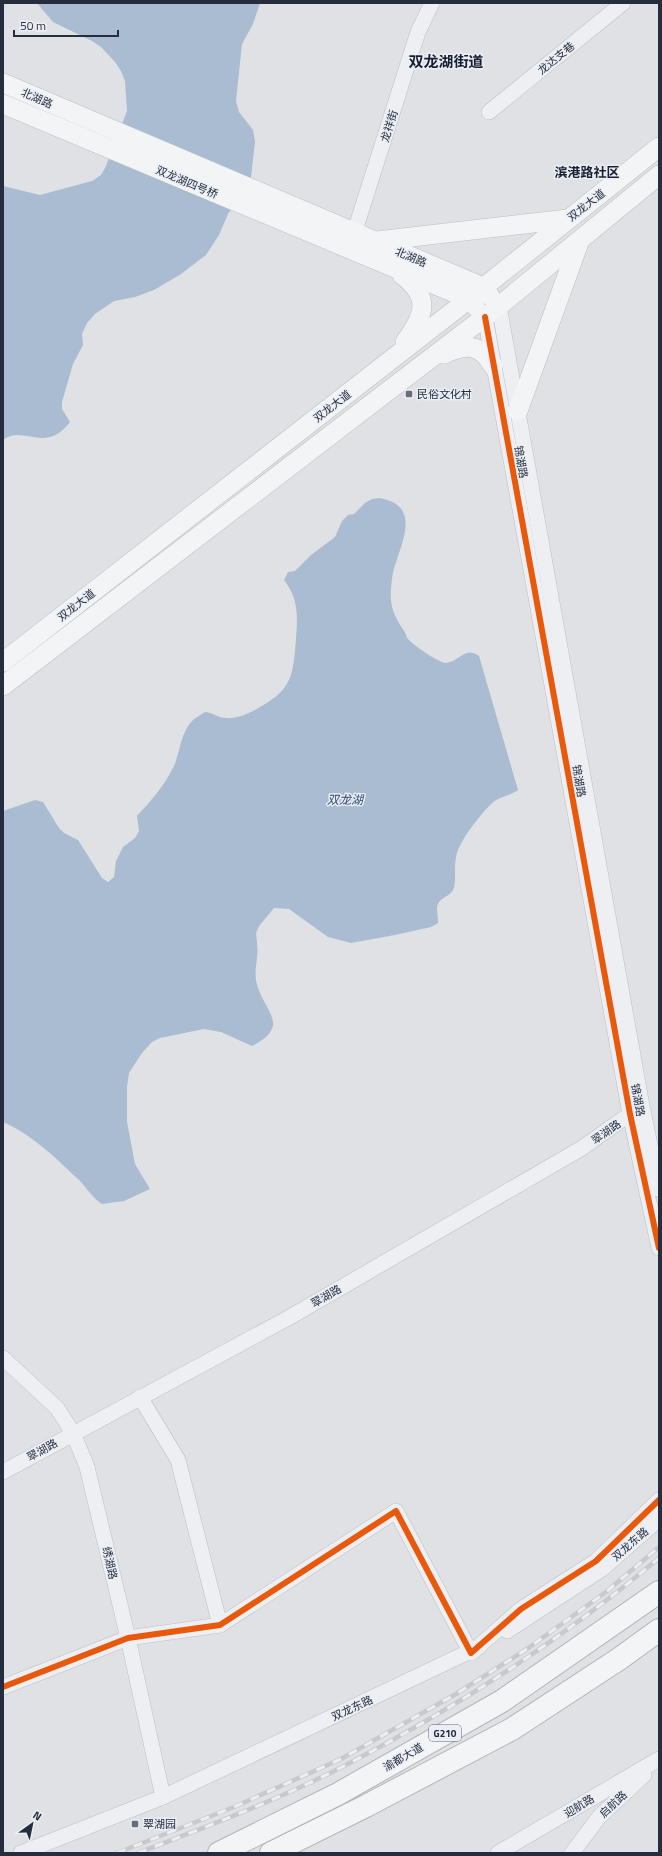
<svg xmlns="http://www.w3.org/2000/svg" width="662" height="1856" font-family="'Titillium Web','Noto Sans SC',sans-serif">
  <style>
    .water { fill: #aabcd2 }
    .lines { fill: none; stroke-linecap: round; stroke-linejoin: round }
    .minor-casing { stroke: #bdbfc2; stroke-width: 16 }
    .major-casing { stroke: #babec2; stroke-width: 20 }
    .highway-casing { stroke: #b1b4b9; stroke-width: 24 }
    .minor { stroke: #eeeff2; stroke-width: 15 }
    .major { stroke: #f3f4f5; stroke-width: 19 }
    .highway { stroke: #f3f4f5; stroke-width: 22 }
    .rail-casing { stroke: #c7c9cd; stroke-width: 4.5 }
    .rail { stroke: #ebeff5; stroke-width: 3; stroke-dasharray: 9; stroke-linecap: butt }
    .cycleway-casing { stroke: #ebeff5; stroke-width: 8 }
    .cycleway { stroke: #e8590c; stroke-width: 6 }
    .poi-dot { fill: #666c79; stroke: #ebeff5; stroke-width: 1.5 }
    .labels { text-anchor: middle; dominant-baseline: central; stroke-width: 3; stroke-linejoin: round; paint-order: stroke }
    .shield { fill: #ebeff5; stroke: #606776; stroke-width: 1 }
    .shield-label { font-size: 10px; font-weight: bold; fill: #252d3f }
    .street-label { font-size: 11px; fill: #252d3f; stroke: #ebeff5 }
    .poi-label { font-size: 11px; fill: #252d3f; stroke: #ebeff5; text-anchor: start }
    .water-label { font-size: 12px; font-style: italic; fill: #2c4976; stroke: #ebeff5 }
    .quarter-label { font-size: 13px; font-weight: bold; fill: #171e2f; stroke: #ebeff5 }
    .district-label { font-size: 15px; font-weight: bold; fill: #171e2f; stroke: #ebeff5 }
  </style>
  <rect width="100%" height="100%" fill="#dfe1e4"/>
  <g class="water">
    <path d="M37 3H260L253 24 242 44 236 101 239 112 253 130 255 142 251 177 228 214 219 235 206 255 181 274 154 290 135 297 114 301 95 314 87 323 82 334 83 345 73 364 62 402V409L70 422C45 455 24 424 3 440V186L40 195 92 181 101 175 106 166 127 111 125 81 121 71 115 62 101 47 92 41 53 22Z"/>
    <path d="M379 498C428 506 395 552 392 579 389 603 391 611 404 631 406 633 406 637 408 639 413 645 439 663 446 663 461 661 464 646 479 656L518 790C510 796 498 797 491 804 480 815 459 841 456 857 454 867 456 878 454 888 451 897 438 897 437 908 437 912 438 918 438 923L431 927 395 935 351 943 328 937 289 909 274 908 259 926 256 933C257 942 258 950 257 958 256 966 255 972 256 980 261 1010 294 1025 252 1046L221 1032 204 1029 160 1038 152 1042 142 1053 129 1073 127 1087V1122L135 1164 150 1189 124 1201 102 1204C93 1198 88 1190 81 1182 58 1160 33 1135 3 1122V811L35 800 43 802 59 828 64 833 78 840 102 878 108 882 114 877 116 861 123 847 135 838 139 831 137 816C151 801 164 786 174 766 180 752 181 732 192 721 196 717 201 715 205 712 213 713 219 718 226 718 236 719 247 714 255 710 292 690 293 678 296 638 298 615 298 598 284 580L288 572 295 571 311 555 335 537 342 521 348 515 354 514 365 503 372 499Z"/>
  </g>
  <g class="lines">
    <g class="minor-casing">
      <g id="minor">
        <path d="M489 112 623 3"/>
        <path d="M351 243 418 32 432 3"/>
        <path d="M499 306 642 1106 659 1189"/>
        <path d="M485 317 630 1114 659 1248"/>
        <path d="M3 1358 57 1408 73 1433 87 1467 128 1638 163 1797"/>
        <path d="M140 1397 178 1460 220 1625"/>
        <path d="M3 1472 290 1317 582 1148 637 1109"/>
        <path d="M507 1631 602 1569 659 1519"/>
        <path d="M3 1687 128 1638 220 1625 396 1511 471 1653 521 1609 596 1561 659 1500"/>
        <path d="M21 1853 163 1797 479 1647"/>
        <path d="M498 1853 659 1759"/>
        <path d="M572 1853 599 1817 644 1775"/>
      </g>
    </g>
    <g class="major-casing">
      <g id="major">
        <path d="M3 83 483 287 490 296"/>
        <path d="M3 104 469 299 475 306"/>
        <path d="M377 241 568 219"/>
        <path d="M402 275C431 297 425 315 405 342"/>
        <path d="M444 354C466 344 480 343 493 366"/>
        <path d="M518 411 580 240"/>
        <path d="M3 662 469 299 659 147"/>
        <path d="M3 686 499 306 659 175"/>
      </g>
    </g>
    <g class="highway-casing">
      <g id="highway">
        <path d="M219 1853 338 1794 502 1701 659 1592"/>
        <path d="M271 1853 366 1806 512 1729 619 1659 659 1630"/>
      </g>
    </g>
    <use href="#minor" class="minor"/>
    <use href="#major" class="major"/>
    <use href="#highway" class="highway"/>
    <g class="rail-casing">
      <g id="rail">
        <path d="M117 1853 234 1807 341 1759 456 1694 527 1649 606 1592 659 1547"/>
        <path d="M138 1853C208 1826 278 1800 344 1766 456 1708 563 1639 659 1558"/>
      </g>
    </g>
    <use href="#rail" class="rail"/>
    <g class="cycleway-casing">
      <g id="cycleway">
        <path d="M485 317 630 1114 659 1248"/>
        <path d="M3 1687 128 1638 220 1625 396 1511 471 1653 521 1609 596 1561 659 1500"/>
      </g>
    </g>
    <use href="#cycleway" class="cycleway"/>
  </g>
  <g class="poi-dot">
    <rect x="405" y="390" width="8" height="8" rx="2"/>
    <rect x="131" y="1820" width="8" height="8" rx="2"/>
  </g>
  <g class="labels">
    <rect class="shield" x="429" y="1725" width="32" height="16" rx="3"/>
    <g class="shield-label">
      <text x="445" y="1733">G210</text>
    </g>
    <g class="street-label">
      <text transform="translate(556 58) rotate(-39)">龙达支巷</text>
      <text transform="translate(37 98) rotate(24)">北湖路</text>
      <text transform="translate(389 126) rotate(-73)">龙祥街</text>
      <text transform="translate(187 182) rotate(23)">双龙湖四号桥</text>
      <text transform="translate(586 205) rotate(-38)">双龙大道</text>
      <text transform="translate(411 257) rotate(23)">北湖路</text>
      <text transform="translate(332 406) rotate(-38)">双龙大道</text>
      <text transform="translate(521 462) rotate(80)">锦湖路</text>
      <text transform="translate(76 605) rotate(-38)">双龙大道</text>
      <text transform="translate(579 781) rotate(80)">锦湖路</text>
      <text transform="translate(638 1100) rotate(79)">锦湖路</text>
      <text transform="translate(606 1132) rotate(-35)">翠湖路</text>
      <text transform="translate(326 1296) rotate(-30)">翠湖路</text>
      <text transform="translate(42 1450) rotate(-29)">翠湖路</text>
      <text transform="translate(630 1544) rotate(-41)">双龙东路</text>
      <text transform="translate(110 1563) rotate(77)">绣湖路</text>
      <text transform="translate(352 1708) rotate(-25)">双龙东路</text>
      <text transform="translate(403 1757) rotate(-30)">渝都大道</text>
      <text transform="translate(613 1804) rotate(-43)">启航路</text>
      <text transform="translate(579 1806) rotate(-31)">迎航路</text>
    </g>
    <g class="poi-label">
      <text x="417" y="394">民俗文化村</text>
      <text x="143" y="1824">翠湖园</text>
    </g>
    <g class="water-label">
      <text x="345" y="799">双龙湖</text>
    </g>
    <g class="quarter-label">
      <text x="587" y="172">滨港路社区</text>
    </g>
    <g class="district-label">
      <text x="446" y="61">双龙湖街道</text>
    </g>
  </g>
  <rect width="662" height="1856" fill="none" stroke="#252d3f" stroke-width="8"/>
  <g transform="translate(32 1824) rotate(33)" stroke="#ebeff5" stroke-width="3" paint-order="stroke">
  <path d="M0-3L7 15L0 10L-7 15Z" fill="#252d3f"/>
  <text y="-6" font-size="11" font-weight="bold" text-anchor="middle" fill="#252d3f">N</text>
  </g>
  <path d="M14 30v6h104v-6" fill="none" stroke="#252d3f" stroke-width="2"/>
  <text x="20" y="30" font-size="12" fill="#252d3f" stroke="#ebeff5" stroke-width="3" paint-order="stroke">50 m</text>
</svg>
